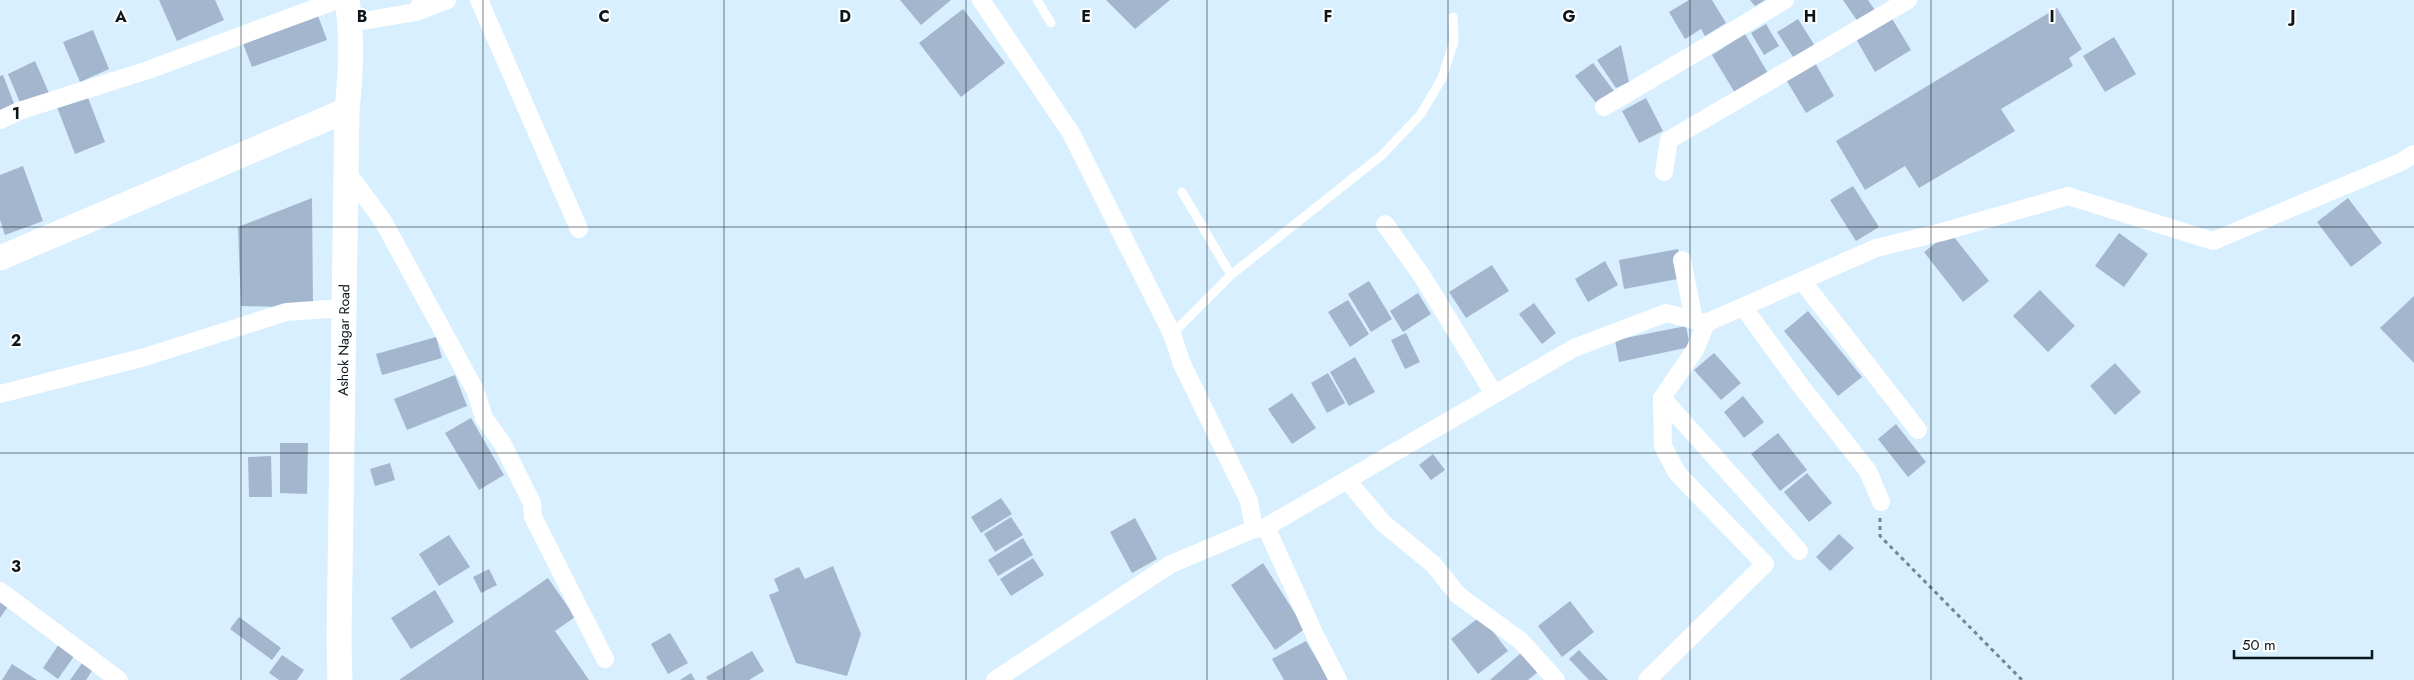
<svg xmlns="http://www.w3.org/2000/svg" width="2414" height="680" font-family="Jost,sans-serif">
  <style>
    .building { fill: #a3b6ce }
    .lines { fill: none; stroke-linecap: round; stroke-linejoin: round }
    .path { stroke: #748690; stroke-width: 3; stroke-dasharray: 4 4; stroke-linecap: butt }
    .lane { stroke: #fff; stroke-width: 9 }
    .street { stroke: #fff; stroke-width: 18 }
    .secondary { stroke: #fff; stroke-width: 25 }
    .grid { fill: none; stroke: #0b161c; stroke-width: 1; stroke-opacity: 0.55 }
    .labels { text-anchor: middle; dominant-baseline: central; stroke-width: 4; stroke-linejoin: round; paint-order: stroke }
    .street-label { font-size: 14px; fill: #0b161c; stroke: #fff }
    .grid-label { font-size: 16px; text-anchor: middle; font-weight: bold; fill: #0b161c; stroke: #fff; stroke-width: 4; stroke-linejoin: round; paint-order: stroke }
  </style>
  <rect width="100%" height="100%" fill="#d7effe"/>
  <g class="building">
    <path d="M159 0H215L224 20 177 41Z"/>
    <path d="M900 0H951L921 25Z"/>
    <path d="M1106 0H1170L1135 29Z"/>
    <path d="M1689 0H1712L1726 23 1705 36 1701 29 1685 39 1669 12Z"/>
    <path d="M1750 0H1765L1755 6Z"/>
    <path d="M1843 0H1868L1877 13 1860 25Z"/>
    <path d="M2057 8 2082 49 2069 58 2073 66 2001 109 2015 131 1919 188 1905 166 1865 190 1836 141Z"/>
    <path d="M963 9 1005 63 961 97 919 43Z"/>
    <path d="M317 13 327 40 252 67 242 41Z"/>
    <path d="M1891 17 1911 50 1875 72 1856 39Z"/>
    <path d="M1798 19 1817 49 1797 63 1777 32Z"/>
    <path d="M1766 24 1779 46 1764 55 1751 33Z"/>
    <path d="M93 30 109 69 80 82 63 42Z"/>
    <path d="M1745 34 1768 73 1735 93 1712 55Z"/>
    <path d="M2114 37 2136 74 2105 92 2083 56Z"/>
    <path d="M1621 45 1629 82 1616 88 1597 60Z"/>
    <path d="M35 61 49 93 21 105 8 74Z"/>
    <path d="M1814 61 1834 96 1806 113 1785 78Z"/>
    <path d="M1593 63 1614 91 1597 104 1575 76Z"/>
    <path d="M3 75 15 106 0 112V76Z"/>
    <path d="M87 95 105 142 75 154 57 107Z"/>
    <path d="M1646 98 1663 131 1639 143 1622 111Z"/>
    <path d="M23 166 43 221 5 235 0 220V175Z"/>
    <path d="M1853 186 1879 227 1856 241 1830 200Z"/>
    <path d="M312 198 313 308 241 306 238 227Z"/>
    <path d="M2348 198 2382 243 2351 267 2317 222Z"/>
    <path d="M1950 232 1989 281 1963 302 1924 252Z"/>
    <path d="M2119 233 2148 254 2124 287 2095 266Z"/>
    <path d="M1678 249 1683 278 1624 289 1619 260Z"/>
    <path d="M1605 261 1618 285 1588 302 1575 279Z"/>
    <path d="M1492 265 1509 291 1466 318 1449 292Z"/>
    <path d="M1369 281 1392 319 1371 332 1348 294Z"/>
    <path d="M2040 290 2075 326 2048 352 2013 316Z"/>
    <path d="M1418 293 1431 314 1403 332 1390 311Z"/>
    <path d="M2414 296V363L2380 328Z"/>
    <path d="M1348 300 1369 334 1350 347 1328 312Z"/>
    <path d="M1534 303 1556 333 1542 344 1519 314Z"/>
    <path d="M1808 311 1862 377 1838 396 1784 331Z"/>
    <path d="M1686 326 1690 347 1619 362 1615 340Z"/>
    <path d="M1406 333 1420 362 1405 369 1391 340Z"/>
    <path d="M436 337 442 358 382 375 376 354Z"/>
    <path d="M1714 353 1741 383 1721 400 1694 370Z"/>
    <path d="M1355 357 1375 392 1349 406 1330 372Z"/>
    <path d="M2115 363 2141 392 2115 415 2090 386Z"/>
    <path d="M1328 373 1345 403 1327 413 1311 383Z"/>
    <path d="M455 375 467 406 407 430 394 399Z"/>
    <path d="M1292 393 1316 428 1292 444 1268 409Z"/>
    <path d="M1743 396 1764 422 1744 438 1724 412Z"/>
    <path d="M471 418 504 475 479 490 445 433Z"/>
    <path d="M1896 424 1926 462 1908 477 1878 439Z"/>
    <path d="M1778 433 1807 470 1780 491 1751 454Z"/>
    <path d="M280 443H308L307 494 280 493Z"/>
    <path d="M1433 454 1445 470 1431 480 1419 465Z"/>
    <path d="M271 456 272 497H249L248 457Z"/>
    <path d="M390 463 395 480 375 486 370 469Z"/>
    <path d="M1807 473 1832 503 1809 522 1784 492Z"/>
    <path d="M1001 498 1012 514 981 533 971 517Z"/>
    <path d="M1011 517 1023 535 995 552 984 534Z"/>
    <path d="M1135 518 1157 559 1132 573 1110 532Z"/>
    <path d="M1839 534 1854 548 1830 571 1816 557Z"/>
    <path d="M449 535 470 567 439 586 419 554Z"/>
    <path d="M1023 538 1033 555 998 576 988 560Z"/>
    <path d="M1033 558 1044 575 1011 596 1000 579Z"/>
    <path d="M1263 563 1305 629 1275 650 1231 585Z"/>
    <path d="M833 566 861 634 847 676 796 663 769 595 779 591 774 579 799 567 805 579Z"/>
    <path d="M489 569 497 585 481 593 473 577Z"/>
    <path d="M548 578 575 617 555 631 589 680H399Z"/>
    <path d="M435 590 454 622 411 649 391 618Z"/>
    <path d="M0 600 11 602 0 618Z"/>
    <path d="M1570 601 1594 632 1562 657 1538 626Z"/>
    <path d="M1481 616 1508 651 1478 674 1451 639Z"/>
    <path d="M239 617 281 648 272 660 230 629Z"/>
    <path d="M670 633 688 663 668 674 651 644Z"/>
    <path d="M61 641 77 652 58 679 43 668Z"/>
    <path d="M1306 641 1329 680H1284L1272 659Z"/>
    <path d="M1579 650 1608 680H1589L1569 659Z"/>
    <path d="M752 651 764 671 749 680H708L706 677Z"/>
    <path d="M1522 652 1539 671 1528 680H1490Z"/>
    <path d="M282 655 304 670 297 680H279L269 673Z"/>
    <path d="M85 659 95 666 86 680H70Z"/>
    <path d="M12 664 37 680H2Z"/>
    <path d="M691 673 695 680H680Z"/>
  </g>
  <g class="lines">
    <path class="path" d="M1880 518V536L2022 680"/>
    <g class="lane">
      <path d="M1037 0 1051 23"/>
      <path d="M1231 275 1382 155 1421 114 1442 78 1454 41 1453 17"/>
      <path d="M1172 334 1231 275 1182 192"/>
    </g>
    <g class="street">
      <path d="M479 0 579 229"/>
      <path d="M981 0 1071 133 1172 334 1182 364 1249 501 1254 529"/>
      <path d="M416 12 447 0"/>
      <path d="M351 23 416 12 423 0"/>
      <path d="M1604 107 1785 0"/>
      <path d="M0 120 19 111 148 70 337 0"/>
      <path d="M347 172 383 221 475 390 484 418 502 443 532 503 533 517 605 659"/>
      <path d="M1664 172 1669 140 1908 0"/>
      <path d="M1385 224 1422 276 1494 394"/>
      <path d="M1682 260 1694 320"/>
      <path d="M1803 282 1918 430"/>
      <path d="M1744 308 1800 385 1868 471 1881 502"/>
      <path d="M0 394 145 357 286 312 343 308"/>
      <path d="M1662 398 1799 551"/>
      <path d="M1347 480 1383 523 1433 564 1458 595 1521 641 1556 680"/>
      <path d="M1266 527 1314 633 1338 680"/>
      <path d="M0 591 119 680"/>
      <path d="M995 680 1171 564 1254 529 1266 527 1574 348 1666 313 1706 323 1876 248 1942 232 2068 196 2213 241 2401 162 2414 154"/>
      <path d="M1647 680 1765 564 1677 473 1663 446 1662 398 1695 350 1706 323"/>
    </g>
    <g class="secondary">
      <path d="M0 258 347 110"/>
      <path id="s1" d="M340 680 339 641 347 110C351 73 353 37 347 0"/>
    </g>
  </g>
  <path class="grid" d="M241 0V680M483 0V680M724 0V680M966 0V680M1207 0V680M1448 0V680M1690 0V680M1931 0V680M2173 0V680M0 227H2414M0 453H2414"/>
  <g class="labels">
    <g class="street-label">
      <text stroke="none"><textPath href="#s1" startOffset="340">Ashok Nagar Road</textPath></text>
    </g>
  </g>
  <g class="grid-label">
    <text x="121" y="22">A</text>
    <text x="362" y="22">B</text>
    <text x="604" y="22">C</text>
    <text x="845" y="22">D</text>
    <text x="1086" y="22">E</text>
    <text x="1328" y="22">F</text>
    <text x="1569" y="22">G</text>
    <text x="1810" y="22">H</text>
    <text x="2052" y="22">I</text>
    <text x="2293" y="22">J</text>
    <text x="16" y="119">1</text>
    <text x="16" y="346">2</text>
    <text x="16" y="572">3</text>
  </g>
  <path d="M2234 650v8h138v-8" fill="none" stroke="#0b161c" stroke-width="2.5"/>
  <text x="2242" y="650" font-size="15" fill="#0b161c" stroke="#ffffff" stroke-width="4" paint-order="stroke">50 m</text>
</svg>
